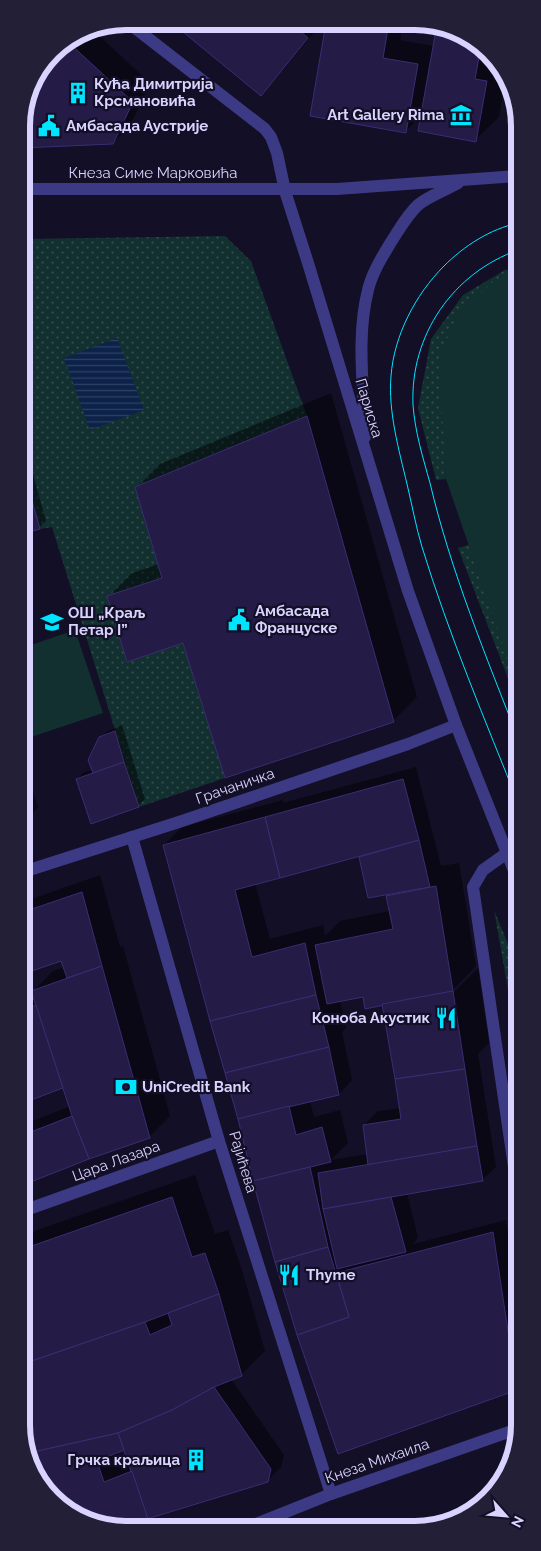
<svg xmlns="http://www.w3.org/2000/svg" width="541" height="1551" font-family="Raleway,sans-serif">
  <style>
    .grass { fill: url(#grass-dots) }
    .park { fill: #12302f }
    .water { fill: url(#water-rules) }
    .shadow { fill: #0007; fill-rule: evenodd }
    .building { fill: #241b47; stroke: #3b2d73 }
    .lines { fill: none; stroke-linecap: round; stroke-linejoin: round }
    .minor { stroke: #3d3a85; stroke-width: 12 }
    .tram { stroke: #00e5ff; stroke-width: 1 }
    .labels { text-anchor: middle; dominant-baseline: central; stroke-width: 4.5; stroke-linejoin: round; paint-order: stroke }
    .poi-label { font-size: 15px; font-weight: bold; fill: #d9d4ff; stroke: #130f26; text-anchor: start }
    .street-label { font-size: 15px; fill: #d9d4ff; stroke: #130f26 }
    .rim { fill: none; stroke: #d9d4ff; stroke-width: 6 }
  </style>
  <defs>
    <pattern id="grass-dots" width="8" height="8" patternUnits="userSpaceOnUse" patternTransform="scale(1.25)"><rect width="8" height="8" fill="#12302f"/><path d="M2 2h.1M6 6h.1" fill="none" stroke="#344d4e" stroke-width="1.8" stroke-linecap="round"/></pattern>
    <pattern id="water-rules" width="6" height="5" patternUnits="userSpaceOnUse" patternTransform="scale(1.25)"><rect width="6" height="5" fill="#0c2248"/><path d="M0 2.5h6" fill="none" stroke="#2f4163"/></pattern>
  </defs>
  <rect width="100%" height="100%" fill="#130f26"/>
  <g class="grass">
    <path d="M225 236 251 261 307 416 135 487 162 578 107 597 127 662 183 643 225 778 139 807 52 527 40 529 22 465V239Z"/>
    <path d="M518 268V360L446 479 436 480 418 408 431 339 463 295 505 270Z"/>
    <path d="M518 523 519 707 458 548 475 543Z"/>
    <path d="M494 910 519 971V1052Z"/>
  </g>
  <g class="park">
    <path d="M518 270V689L446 479 439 358 457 315 494 281Z"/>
    <path d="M75 630 103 713 22 740V648Z"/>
  </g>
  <path class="water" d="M117 338 144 410 90 430 64 358Z"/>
  <g class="shadow">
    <path d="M173 22 319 23 321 24 274 81 261 94Z"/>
    <path d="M327 23H403L400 40 434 46 438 24 489 52 505 82 499 117 475 140 422 115 405 132 311 115Z"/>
    <path d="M91 28 150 83 131 124 113 143 22 146 21 119 32 80 57 47 86 29Z"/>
    <path d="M331 393 417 697 393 721 184 641 108 597 132 573 159 564 136 488 160 464Z"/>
    <path d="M26 449 46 521 39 528 22 533V450Z"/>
    <path d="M122 725 145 799 138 806 77 779 84 772 93 770 100 738 108 731Z"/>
    <path d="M22 758 38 807 22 823Z"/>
    <path d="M416 767 441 866 459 863 476 966 448 995 450 996 478 968 489 1043 478 1054 496 1167 482 1180 407 1193 418 1238 413 1244 506 1220 519 1304V1386L517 1389 339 1452 239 1120 164 845 182 827 283 800V803ZM360 855 369 896 391 893 387 896 390 911 340 921 325 936 323 925 270 939 255 883ZM363 995 384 1004 401 1108 378 1111 364 1125 368 1154 331 1160 348 1143 340 1110 314 1117 310 1101 339 1094 352 1080 342 1032 346 1028 340 1000Z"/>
    <path d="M100 875 120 947 123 946 170 1116 149 1137 23 1184V1125L71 1106 64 1086 23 1101V1005L35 999 32 992 53 971 65 967 62 959 23 972V902Z"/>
    <path d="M195 1175 215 1234 228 1230 242 1270 265 1351 241 1375 231 1379 284 1455 281 1467 267 1481 159 1514 149 1524 105 1528 52 1499 29 1456 31 1455 23 1435V1235ZM124 1449 129 1462 122 1465 117 1451Z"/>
    <path d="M339 1522 341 1528H323Z"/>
  </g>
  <g class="building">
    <path d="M171 22H289L308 38 261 96Z"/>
    <path d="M326 23H358L388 28 383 58 418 64 406 133 310 116Z"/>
    <path d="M358 23H389L388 28Z"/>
    <path d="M437 24 481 47 475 79 487 81 476 142 418 131Z"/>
    <path d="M67 41 133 102 113 144 22 148 21 119 27 99H33L35 87 31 83 32 80 57 47Z"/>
    <path d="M31 83 35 87 33 99H27Z"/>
    <path d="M307 416 394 722 225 778 183 643 127 662 107 596 162 578 135 487Z"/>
    <path d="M22 465 40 529 22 534Z"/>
    <path d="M115 731 124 762 93 773 88 760 99 737Z"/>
    <path d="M124 762 139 807 91 824 76 779Z"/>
    <path d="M403 779 419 840 280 878 265 817Z"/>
    <path d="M265 817 280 878 235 890 252 957 305 943 316 995 210 1021 163 845Z"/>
    <path d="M419 840 430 887 368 898 359 857Z"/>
    <path d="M436 886 453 991 365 1009 363 997 327 1004 315 945 393 929 386 896Z"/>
    <path d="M82 892 102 966 67 978 61 961 23 974V912Z"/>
    <path d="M102 966 150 1138 89 1159 72 1116 31 991Z"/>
    <path d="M453 991 465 1069 395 1079 382 1004Z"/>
    <path d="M316 995 329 1047 225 1073 210 1021Z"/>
    <path d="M36 1005 63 1088 23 1103V1011Z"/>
    <path d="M329 1047 339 1095 238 1119 225 1073Z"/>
    <path d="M465 1069 477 1146 368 1165 363 1125 401 1119 395 1079Z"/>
    <path d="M289 1106 296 1135 322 1127 331 1162 253 1181 238 1119Z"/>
    <path d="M72 1116 89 1159 23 1185V1135Z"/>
    <path d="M477 1146 483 1181 323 1209 318 1173Z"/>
    <path d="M310 1167 328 1247 275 1262 253 1181Z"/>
    <path d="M172 1197 192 1257 205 1253 219 1294 145 1322 23 1364V1249Z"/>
    <path d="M391 1197 406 1252 337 1269 323 1209Z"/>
    <path d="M493 1232 517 1390 338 1454 297 1335 349 1317 336 1273Z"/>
    <path d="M328 1247 349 1317 297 1335 275 1262Z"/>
    <path d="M219 1294 242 1376 214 1387 172 1410 118 1433 29 1453 23 1439V1364L145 1322 150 1335 172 1325 168 1313Z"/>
    <path d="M214 1387 271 1469 268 1482 147 1519 118 1433 172 1410Z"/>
    <path d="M118 1433 124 1450 97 1461 104 1482 132 1471 150 1525 144 1528H105L52 1499 29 1456V1453Z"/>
  </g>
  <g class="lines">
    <g class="minor">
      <path d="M126 21 265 129 271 137 277 153 285 191 308 263 408 591 456 725 519 883"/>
      <path d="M22 189H337L518 176"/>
      <path d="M365 437C364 389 356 337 368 290 372 273 382 257 391 242 399 230 407 215 418 205 427 197 446 190 458 183"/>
      <path d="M132 837 219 1141 331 1494"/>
      <path d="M507 853 483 870 473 887 519 1201"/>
      <path d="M23 872 182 821 408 744 456 725"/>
      <path d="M23 1211 219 1141"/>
      <path d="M246 1528 331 1494 520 1428"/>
    </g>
    <g class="tram">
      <path d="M518 223C490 229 464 246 444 266 415 295 394 336 391 376 388 412 399 450 407 484 412 505 416 527 422 547 449 635 485 720 519 805"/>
      <path d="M518 250C453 273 410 335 413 405 415 432 423 458 430 483 451 572 486 656 519 741"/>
    </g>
  </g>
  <defs>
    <g id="building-bare" transform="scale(1.725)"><path d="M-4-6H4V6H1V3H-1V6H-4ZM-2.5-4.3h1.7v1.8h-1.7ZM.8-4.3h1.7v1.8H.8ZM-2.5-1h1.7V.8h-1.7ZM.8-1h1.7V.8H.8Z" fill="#00e5ff" stroke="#130f26" stroke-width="2.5" paint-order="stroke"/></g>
    <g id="museum-bare" transform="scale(1.725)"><path d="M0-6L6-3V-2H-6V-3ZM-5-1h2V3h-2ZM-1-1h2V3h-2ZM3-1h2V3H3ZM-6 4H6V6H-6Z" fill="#00e5ff" stroke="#130f26" stroke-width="2.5" paint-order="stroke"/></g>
    <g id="civic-bare" transform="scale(1.725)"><path d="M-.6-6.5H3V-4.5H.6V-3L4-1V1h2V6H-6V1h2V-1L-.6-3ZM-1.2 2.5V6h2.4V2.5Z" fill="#00e5ff" stroke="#130f26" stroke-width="2.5" paint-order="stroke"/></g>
    <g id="school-bare" transform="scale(1.725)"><path d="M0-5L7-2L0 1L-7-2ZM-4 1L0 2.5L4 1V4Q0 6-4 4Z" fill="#00e5ff" stroke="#130f26" stroke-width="2.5" paint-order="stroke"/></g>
    <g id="restaurant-bare" transform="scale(1.725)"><path d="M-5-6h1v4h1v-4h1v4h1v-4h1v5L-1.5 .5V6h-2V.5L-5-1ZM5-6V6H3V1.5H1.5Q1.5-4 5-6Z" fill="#00e5ff" stroke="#130f26" stroke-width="2.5" paint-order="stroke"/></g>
    <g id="bank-bare" transform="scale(1.725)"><path d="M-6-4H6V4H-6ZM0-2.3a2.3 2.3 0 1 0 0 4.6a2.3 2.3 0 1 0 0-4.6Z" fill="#00e5ff" stroke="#130f26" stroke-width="2.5" paint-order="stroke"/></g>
  </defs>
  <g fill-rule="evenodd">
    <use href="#building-bare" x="78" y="93"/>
    <use href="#museum-bare" x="461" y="115"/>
    <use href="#civic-bare" x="49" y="126"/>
    <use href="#civic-bare" x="239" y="620"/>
    <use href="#school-bare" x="52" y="622"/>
    <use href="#restaurant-bare" x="446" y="1018"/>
    <use href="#bank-bare" x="126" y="1087"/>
    <use href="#restaurant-bare" x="289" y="1275"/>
    <use href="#building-bare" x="196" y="1460"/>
  </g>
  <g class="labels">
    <g class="poi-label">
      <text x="94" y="84">Кућа Димитрија<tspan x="94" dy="17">Крсмановића</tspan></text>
      <text x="444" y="115" text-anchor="end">Art Gallery Rima</text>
      <text x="66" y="126">Амбасада Аустрије</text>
      <text x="255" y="611">Амбасада<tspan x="255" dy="17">Француске</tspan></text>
      <text x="68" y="613">ОШ „Краљ<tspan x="68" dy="17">Петар I”</tspan></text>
      <text x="430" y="1018" text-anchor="end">Коноба Акустик</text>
      <text x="142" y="1087">UniCredit Bank</text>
      <text x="306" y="1275">Thyme</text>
      <text x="180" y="1460" text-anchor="end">Грчка краљица</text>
    </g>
    <g class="street-label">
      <text x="153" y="173">Кнеза Симе Марковића</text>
      <text transform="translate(369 408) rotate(73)">Париска</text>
      <text transform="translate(235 786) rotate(-19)">Грачаничка</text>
      <text transform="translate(116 1161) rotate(-20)">Цара Лазара</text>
      <text transform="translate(243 1162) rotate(73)">Рајићева</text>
      <text transform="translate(377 1461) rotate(-19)">Кнеза Михаила</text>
    </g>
  </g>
  <path d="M0 0H541V1551H0ZM126 30H415A96 96 0 0 1 511 126V1425A96 96 0 0 1 415 1521H126A96 96 0 0 1 30 1425V126A96 96 0 0 1 126 30Z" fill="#231f37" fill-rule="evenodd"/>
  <path class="rim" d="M126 30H415A96 96 0 0 1 511 126V1425A96 96 0 0 1 415 1521H126A96 96 0 0 1 30 1425V126A96 96 0 0 1 126 30Z"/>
  <g transform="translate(506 1516) rotate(117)" stroke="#130f26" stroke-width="4" paint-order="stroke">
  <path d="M0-4L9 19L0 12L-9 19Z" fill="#d9d4ff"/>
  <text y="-8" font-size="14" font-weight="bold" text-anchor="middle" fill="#d9d4ff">N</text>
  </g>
</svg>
